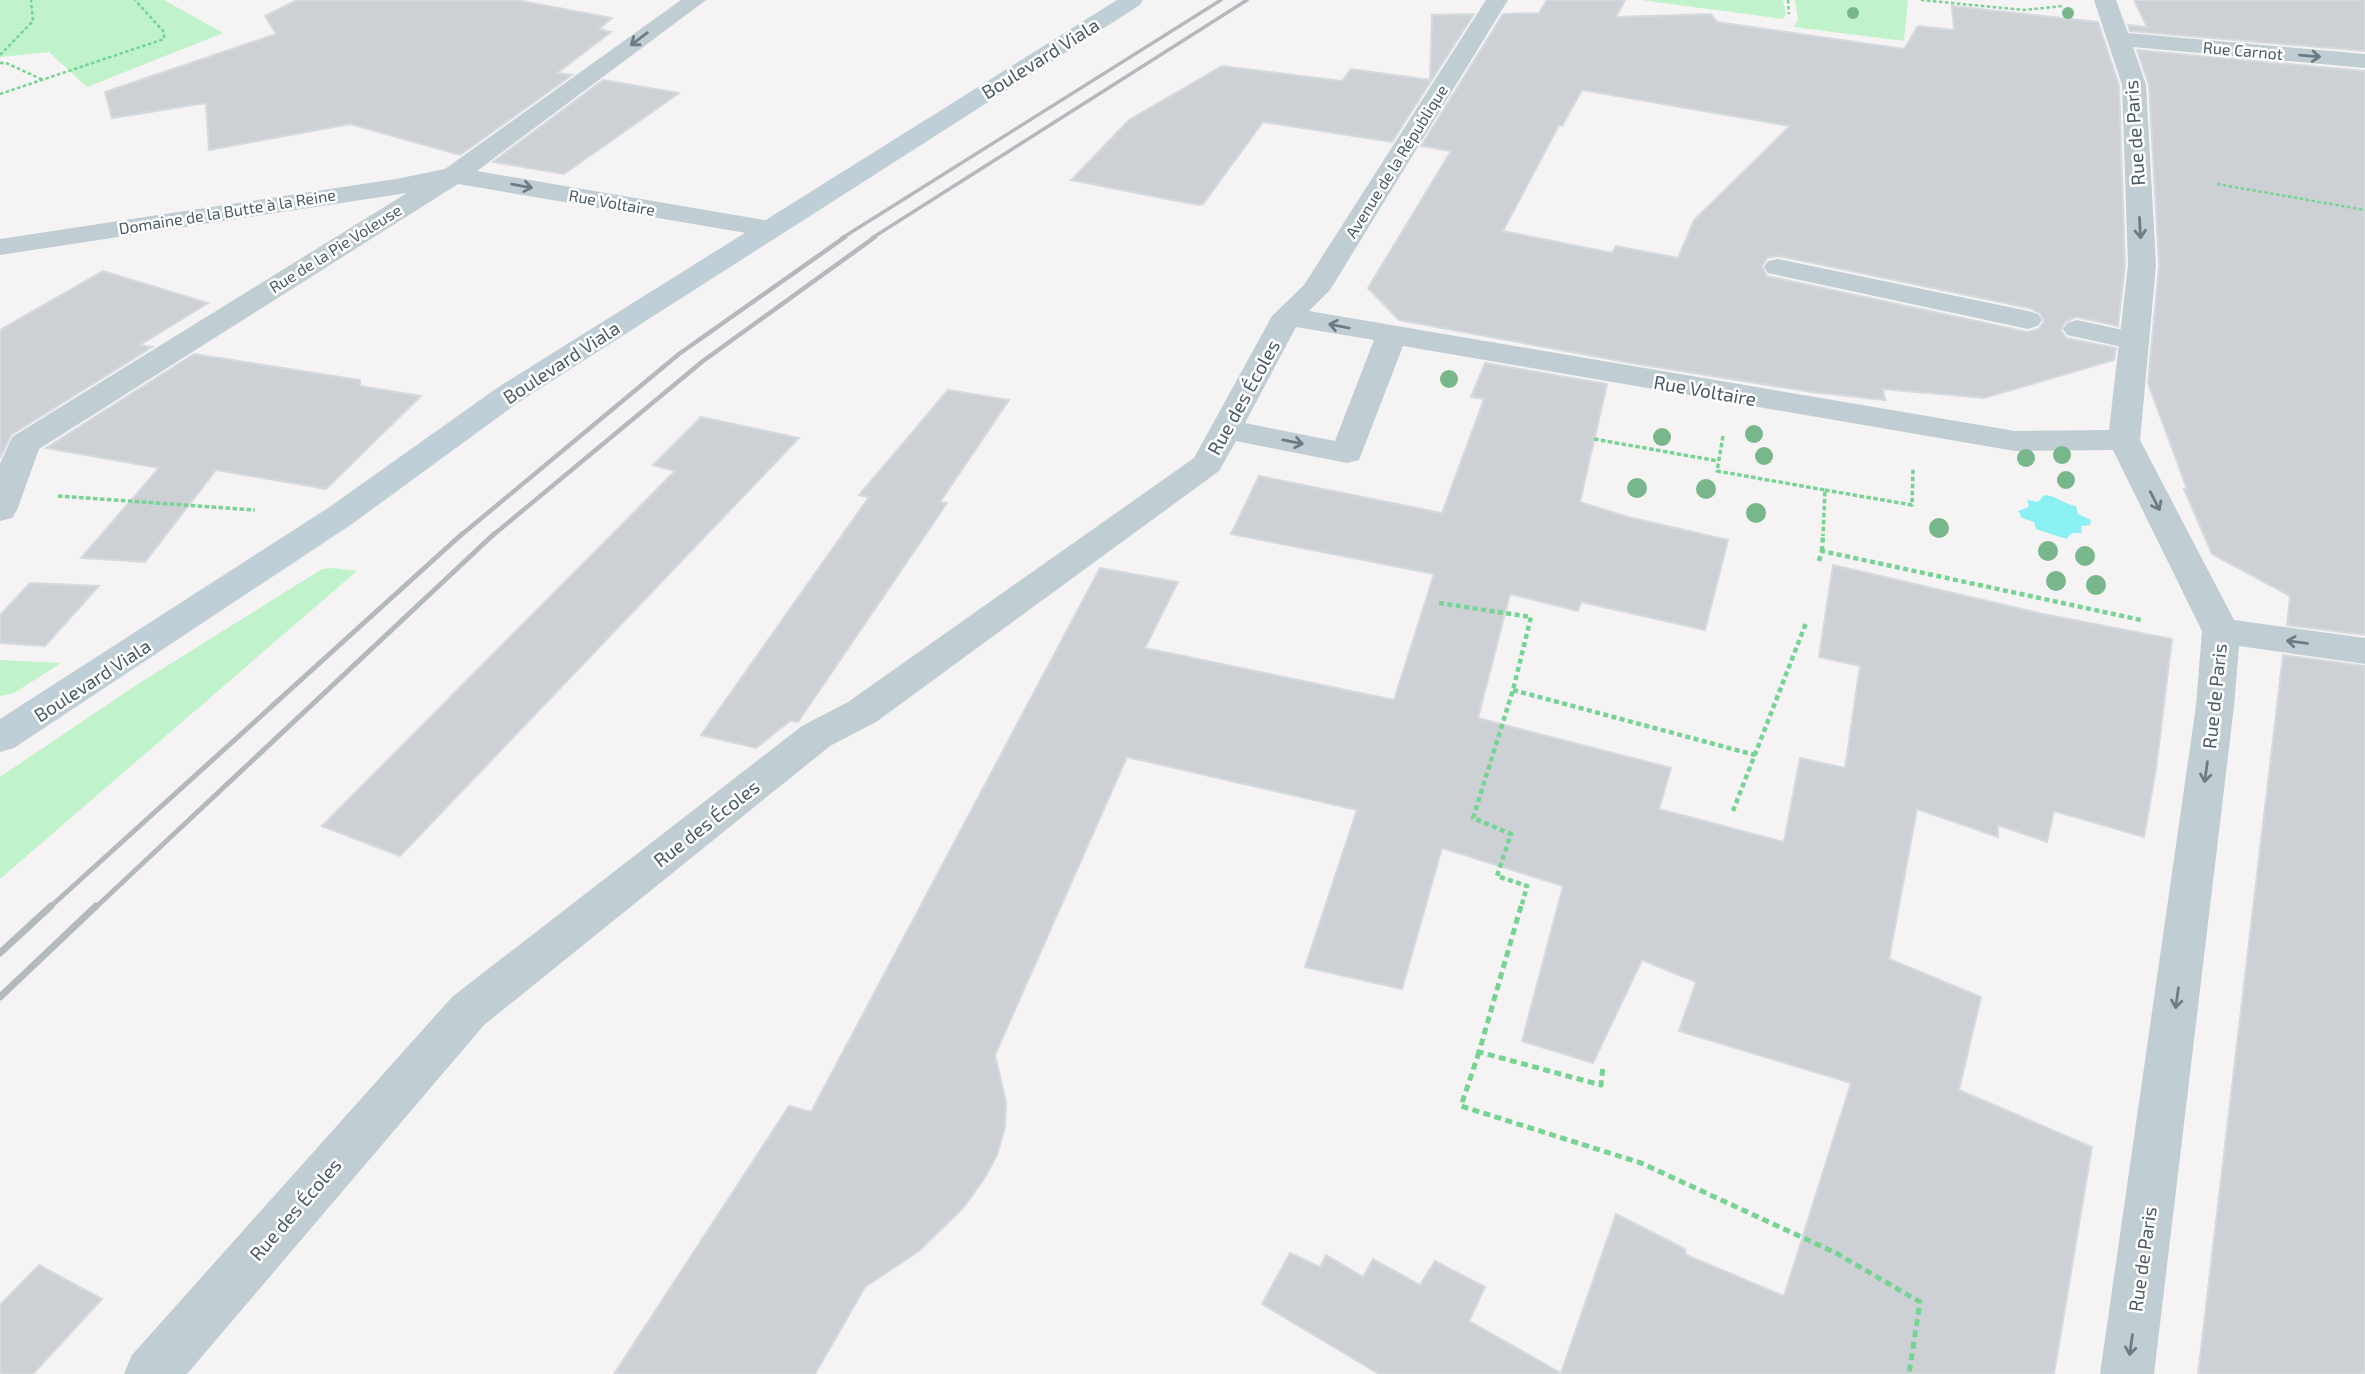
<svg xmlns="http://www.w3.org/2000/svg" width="2365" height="1374" font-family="'Exo 2',sans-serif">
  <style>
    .green { fill: #c0f3cb }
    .water { fill: #8bf0f3 }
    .building { fill: #cdd1d5; stroke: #d6dade; stroke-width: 2; fill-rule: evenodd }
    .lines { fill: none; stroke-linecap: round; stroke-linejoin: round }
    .path-far3 { stroke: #75d494; stroke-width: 2.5; stroke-dasharray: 3.5 2.5; stroke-linecap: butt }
    .path-far2 { stroke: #75d494; stroke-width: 3.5; stroke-dasharray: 4.5 2.5; stroke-linecap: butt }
    .path-far1 { stroke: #75d494; stroke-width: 4.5; stroke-dasharray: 5 3.5; stroke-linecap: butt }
    .path { stroke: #75d494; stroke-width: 5; stroke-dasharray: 7 4.5; stroke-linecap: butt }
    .lane { fill: #c0cdd3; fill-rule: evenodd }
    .street { fill: #c0cdd3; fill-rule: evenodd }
    .secondary { fill: #c0cfd7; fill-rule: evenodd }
    .rail-far3 { stroke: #b4b9bd; stroke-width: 3.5 }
    .rail-far2 { stroke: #b4b9bd; stroke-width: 4.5 }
    .rail-far1 { stroke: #b4b9bd; stroke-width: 5 }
    .rail { stroke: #b4b9bd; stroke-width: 7 }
    .tree { fill: #78b68b }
    .oneway { stroke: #6d7c84 }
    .labels { text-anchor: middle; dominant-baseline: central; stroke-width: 5; stroke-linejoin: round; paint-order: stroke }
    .far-street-label { font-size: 16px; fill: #495a62; stroke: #fff }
    .street-label { font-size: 19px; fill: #495a62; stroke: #fff }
  </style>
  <rect width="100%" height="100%" fill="#f5f3f3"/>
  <g class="green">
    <path d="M0 0H164L223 33 87 87 49 52 0 57Z"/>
    <path d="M1641 0H1783L1786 15 1783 19Z"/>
    <path d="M1795 0H1908L1904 41 1794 27 1798 20Z"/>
    <path d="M333 568 357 571 0 879V777L138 684 322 569Z"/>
    <path d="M0 660 61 663 14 693 0 696Z"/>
  </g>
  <path class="water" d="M2044 495C2058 496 2063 504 2076 506L2078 514 2091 520 2090 525 2081 526 2082 533H2072L2066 539 2036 529 2034 522 2022 518 2018 511 2029 507 2027 500 2038 502Z"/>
  <g class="building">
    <path d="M297 0H516L612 18 599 29 611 32 557 73 572 75 460 155 350 124 209 150 206 103 112 118 105 92 276 34 265 16Z"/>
    <path d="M1547 0H1625L1616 17 1711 14 1717 22 1904 49 1918 26 1954 30 1952 6 2098 22 2119 85 2125 265 2118 326 2076 317 2065 322 2061 330 2066 338 2116 348 2114 360 1984 398 1883 389 1885 400 1812 392 1625 362 1399 320 1368 288 1451 151 1421 146 1503 14 1539 13ZM1582 90 1790 126 1694 220 1678 258 1616 246 1612 253 1503 231 1559 125 1562 126ZM1779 256 2029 308 2040 313 2044 321 2039 329 2027 332 1767 276 1762 266 1767 258Z"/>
    <path d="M2134 0H2365V51L2130 31 2128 25 2147 27Z"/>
    <path d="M1474 14 1392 142 1263 122 1203 204 1198 205 1071 180 1129 120 1222 66 1342 81 1351 69 1430 80 1432 15Z"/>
    <path d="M2137 50 2365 71V635L2287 625 2290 596 2212 554 2184 489H2187L2148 383 2159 265 2149 85Z"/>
    <path d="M603 80 679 93 564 174 493 162Z"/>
    <path d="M103 271 208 303 140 345 152 347 11 435 0 458V330Z"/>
    <path d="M194 354 360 380V386L421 396 326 489 216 470 145 562 81 558 159 468 46 448Z"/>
    <path d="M1485 363 1607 384 1580 502 1628 517 1728 540 1705 630 1581 602 1578 611 1510 594 1478 718 1671 768 1659 809 1784 842 1800 758 1845 768 1860 666 1819 657 1833 565 2043 614 2172 639 2156 769 2144 837 2054 811 2047 842 1998 825V837L1917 809 1889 959 1981 997 1959 1090 2092 1147 2054 1374H1379L1262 1304 1290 1253 1320 1267 1326 1255 1363 1277 1373 1259 1420 1285 1435 1261 1485 1287 1469 1321 1561 1373 1616 1214 1685 1249 1686 1255 1784 1296 1851 1083 1679 1031 1696 982 1642 960 1593 1063 1522 1041 1563 886 1442 848 1402 989 1305 967 1357 810 1127 757 995 1055 1006 1102 1005 1127 997 1155 984 1179 963 1208 919 1251 865 1287 815 1374H614L789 1106 811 1112 1100 568 1178 582 1145 648 1394 700 1434 574 1231 534 1259 476 1442 513 1484 399 1471 397Z"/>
    <path d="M948 390 1009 400 940 502 947 503 798 722 790 721 756 748 701 735 869 497 859 495Z"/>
    <path d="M701 417 799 438 400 856 322 826 675 471 653 465Z"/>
    <path d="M30 583 99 586 45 646 0 643V615Z"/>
    <path d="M2283 655 2365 666V1374H2198Z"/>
    <path d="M39 1265 102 1299 33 1374H0V1305Z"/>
  </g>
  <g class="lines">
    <g class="path-far3">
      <path d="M1788 0 1789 14"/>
      <path d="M1921 0 2024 10 2063 6"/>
      <path d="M0 55 33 21 31 0"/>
      <path d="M0 63H6L43 80"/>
      <path d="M0 94 164 39V32L135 0"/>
      <path d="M2217 184 2365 210"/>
    </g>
    <g class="path-far2">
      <path d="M1723 436 1717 471 1825 490 1823 536"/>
      <path d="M1594 439 1718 461"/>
      <path d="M1825 490 1912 505 1913 469"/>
      <path d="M58 496 255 510"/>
    </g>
    <g class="path-far1">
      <path d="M1822 551 1823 534"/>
      <path d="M1819 561 1822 551 2141 620"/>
      <path d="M1439 603 1531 617 1513 690 1473 818 1511 834 1497 876 1527 886 1521 908"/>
      <path d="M1513 690 1755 755"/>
      <path d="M1733 811 1806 623"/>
    </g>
    <g class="path">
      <path d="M1521 906 1479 1052 1601 1085 1603 1066"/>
      <path d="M1479 1052 1461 1106 1641 1163 1836 1253 1920 1302 1909 1374"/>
    </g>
    <g class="lane">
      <path d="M1778 259 2028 311 2038 314 2042 320 2038 326 2028 329 1768 273 1764 267 1768 261Z"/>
      <path d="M2077 320 2146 335 2150 341 2146 347 2136 350 2067 335 2063 329 2067 323Z"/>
    </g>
    <g class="street">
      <path d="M681 0H706L477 171 770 221 780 223 784 229 780 235 770 237 458 184 39 449 17 510 12 518 0 521V464L12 437 407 193 0 255V239L396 179 445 169Z"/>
      <path d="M1486 0H1508L1330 290 1309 311 2015 431 2109 430 2128 265 2122 85 2094 0H2116L2128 33 2365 54V68L2133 47 2146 85 2156 265 2140 440 2234 620 2365 638V664L2239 646 2234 706 2154 1374H2100L2196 706 2202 631 2113 450 2015 451 1403 346 1359 460 1347 463 1236 441 1219 471 876 722 830 746 484 1025 187 1374H124L132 1355 452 997 802 726 848 702 1194 458 1272 316 1304 285ZM1296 327 1374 340 1335 441 1245 423Z"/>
    </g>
    <path class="secondary" d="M1117 0H1143L1140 5 519 402 352 524 14 748 0 752V719L328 508 497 388Z"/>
    <g class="rail-far3">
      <path d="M842 238 1221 0"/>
      <path d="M872 238 1247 0"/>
    </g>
    <g class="rail-far2">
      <path d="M460 536 679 354 845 237"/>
      <path d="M492 536 703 361 875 237"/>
    </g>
    <g class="rail-far1">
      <path d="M49 908 462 534"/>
      <path d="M95 908 494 534"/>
    </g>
    <g class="rail">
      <path d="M0 953 51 906"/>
      <path d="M0 997 96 906"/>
    </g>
  </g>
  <g class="tree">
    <circle cx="1853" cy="13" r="6"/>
    <circle cx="2068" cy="13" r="6"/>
    <circle cx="1449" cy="379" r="9"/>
    <circle cx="1754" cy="434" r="9"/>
    <circle cx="1662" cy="437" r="9"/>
    <circle cx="2062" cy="455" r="9"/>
    <circle cx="1764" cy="456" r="9"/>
    <circle cx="2026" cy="458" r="9"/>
    <circle cx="2066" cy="480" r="9"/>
    <circle cx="1637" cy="488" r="10"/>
    <circle cx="1706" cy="489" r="10"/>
    <circle cx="1756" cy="513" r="10"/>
    <circle cx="1939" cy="528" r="10"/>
    <circle cx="2048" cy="551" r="10"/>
    <circle cx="2085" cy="556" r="10"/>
    <circle cx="2056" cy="581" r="10"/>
    <circle cx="2096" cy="585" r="10"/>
  </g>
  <defs><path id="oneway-shaft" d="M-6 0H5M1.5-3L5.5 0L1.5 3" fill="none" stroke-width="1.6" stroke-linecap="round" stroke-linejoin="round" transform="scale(1.75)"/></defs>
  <g class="oneway">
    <use href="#oneway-shaft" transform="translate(639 39) rotate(143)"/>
    <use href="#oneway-shaft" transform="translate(2310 56) rotate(5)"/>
    <use href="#oneway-shaft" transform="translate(522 186) rotate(10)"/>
    <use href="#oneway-shaft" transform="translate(2140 228) rotate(87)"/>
    <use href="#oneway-shaft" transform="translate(1339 326) rotate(-169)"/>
    <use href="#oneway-shaft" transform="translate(1293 442) rotate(11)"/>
    <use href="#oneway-shaft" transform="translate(2155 501) rotate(63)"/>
    <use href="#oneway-shaft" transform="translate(2297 642) rotate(-172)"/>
    <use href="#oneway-shaft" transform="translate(2206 772) rotate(98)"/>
    <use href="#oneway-shaft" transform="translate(2177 998) rotate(98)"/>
    <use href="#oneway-shaft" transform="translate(2131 1345) rotate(98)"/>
  </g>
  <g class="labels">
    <g class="far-street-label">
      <text transform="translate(2243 50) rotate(5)">Rue Carnot</text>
      <text transform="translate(1396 161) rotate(-58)">Avenue de la République</text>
      <text transform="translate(612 202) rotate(10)">Rue Voltaire</text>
      <text transform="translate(227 211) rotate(-9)">Domaine de la Butte à la Reine</text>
      <text transform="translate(335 248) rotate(-32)">Rue de la Pie Voleuse</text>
    </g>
    <g class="street-label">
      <text transform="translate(1040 58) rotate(-32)">Boulevard Viala</text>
      <text transform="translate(2134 133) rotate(-94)">Rue de Paris</text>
      <text transform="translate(561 362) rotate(-33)">Boulevard Viala</text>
      <text transform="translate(1705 390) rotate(10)">Rue Voltaire</text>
      <text transform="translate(1243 397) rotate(-61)">Rue des Écoles</text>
      <text transform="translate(92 680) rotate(-33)">Boulevard Viala</text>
      <text transform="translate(2214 696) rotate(-84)">Rue de Paris</text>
      <text transform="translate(706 823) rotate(-38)">Rue des Écoles</text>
      <text transform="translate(295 1209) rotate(-49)">Rue des Écoles</text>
      <text transform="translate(2142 1259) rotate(-82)">Rue de Paris</text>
    </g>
  </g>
</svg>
